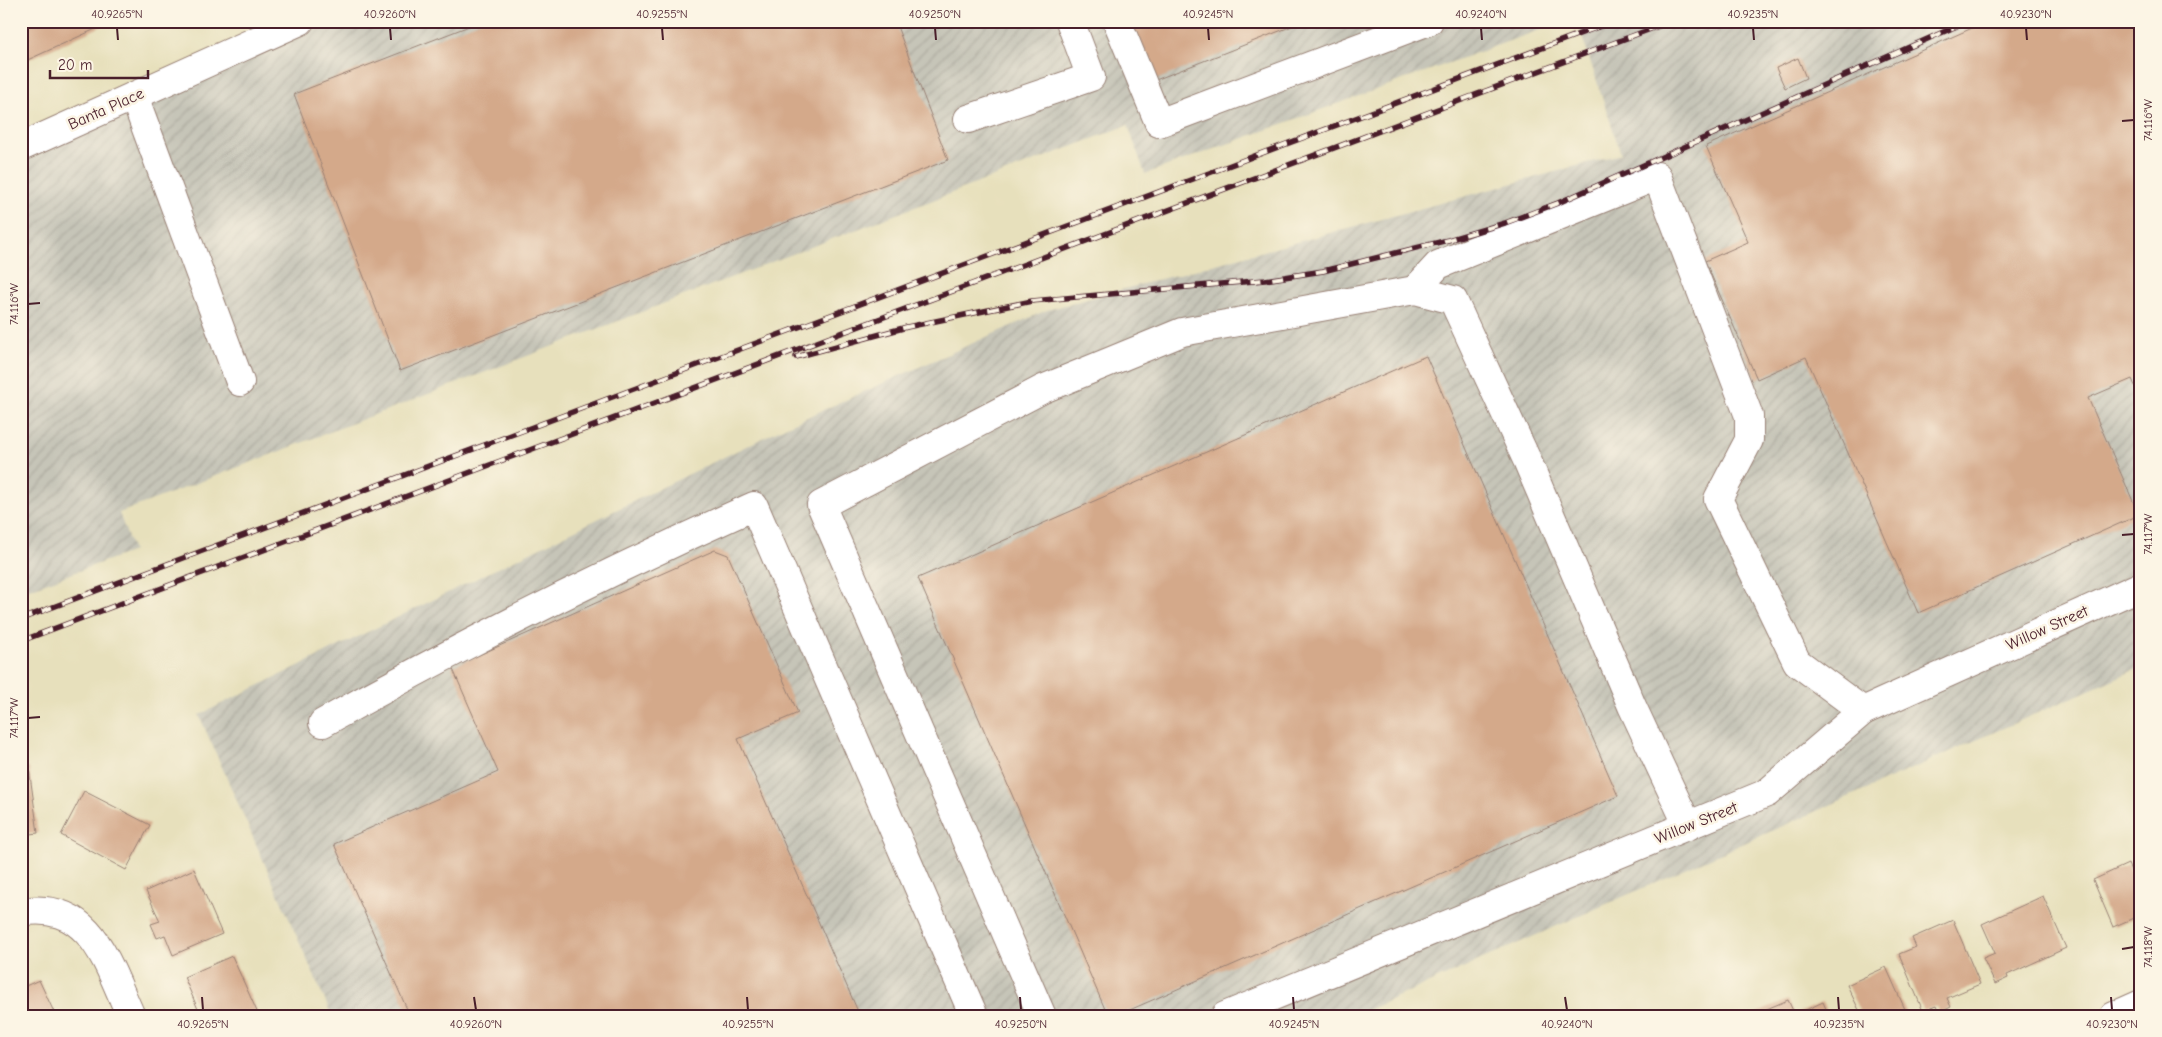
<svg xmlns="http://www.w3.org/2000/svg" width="2162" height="1037" font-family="'Comic Neue',sans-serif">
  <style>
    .industrial { fill: url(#industrial-furrows) }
    .building { fill: #d4a98a }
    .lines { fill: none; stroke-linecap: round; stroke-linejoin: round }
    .minor-casing { stroke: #988074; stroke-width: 30 }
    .minor { stroke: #fff; stroke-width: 28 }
    .rail-casing { stroke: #4a1f2b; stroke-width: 5.5 }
    .rail { stroke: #fcf5e5; stroke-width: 4; stroke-dasharray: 11; stroke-linecap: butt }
    .ticks { fill: none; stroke: #4a1f2b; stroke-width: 2 }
    .labels { text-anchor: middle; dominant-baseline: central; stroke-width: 5; stroke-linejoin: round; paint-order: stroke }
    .street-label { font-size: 16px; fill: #4a1f2b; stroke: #fcf5e5 }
    .neatline { fill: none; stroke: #4a1f2b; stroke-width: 2 }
    .ticks-label { font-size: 12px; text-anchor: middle; fill: #4a1f2b }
  </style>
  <defs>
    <pattern id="industrial-furrows" width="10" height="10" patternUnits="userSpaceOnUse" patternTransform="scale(1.25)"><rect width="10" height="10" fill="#c6c5b8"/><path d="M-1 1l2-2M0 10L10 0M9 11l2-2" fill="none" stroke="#aca99e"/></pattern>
  </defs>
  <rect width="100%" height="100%" fill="#fcf5e5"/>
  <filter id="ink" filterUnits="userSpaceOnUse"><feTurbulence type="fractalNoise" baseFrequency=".02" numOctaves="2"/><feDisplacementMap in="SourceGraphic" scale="10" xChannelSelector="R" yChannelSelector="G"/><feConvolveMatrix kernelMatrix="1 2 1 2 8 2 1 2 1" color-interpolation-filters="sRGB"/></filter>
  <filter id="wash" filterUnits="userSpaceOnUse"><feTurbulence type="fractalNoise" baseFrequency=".0096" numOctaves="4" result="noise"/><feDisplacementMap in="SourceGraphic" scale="20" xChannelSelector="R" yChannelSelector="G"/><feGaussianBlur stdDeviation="1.12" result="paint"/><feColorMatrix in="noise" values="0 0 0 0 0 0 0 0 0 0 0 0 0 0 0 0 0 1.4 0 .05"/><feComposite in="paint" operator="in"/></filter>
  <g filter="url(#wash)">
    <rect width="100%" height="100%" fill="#e7e0bc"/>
    <g class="industrial">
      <path d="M300 21H1564L1145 174 1128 125 119 513 133 551 21 592V147Z"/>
      <path d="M1577 21H2141V667L1354 1016H332L199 715 785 427 1047 310 1621 154Z"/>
    </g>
    <g id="blocks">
      <g class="building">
        <path d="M21 21H113L21 63Z"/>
        <path d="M482 21H895L948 160 400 371 294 94Z"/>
        <path d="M1129 21H1305L1153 81Z"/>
        <path d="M1787 21H1800L1801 24 1789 28Z"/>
        <path d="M1988 21H2141V399L2132 379 2088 398 2139 515 1918 613 1806 357 1757 379 1705 261 1748 242 1706 146Z"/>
        <path d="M1798 58 1806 78 1785 88 1776 68Z"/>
        <path d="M1426 356 1618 796 1116 1016H1108L918 578Z"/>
        <path d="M715 550 728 555 798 713 738 739 860 1016H410L334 844 498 772 452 667Z"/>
        <path d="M29 768 38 833 21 835V769Z"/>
        <path d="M84 791 150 825 126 870 61 835Z"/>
        <path d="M2128 864 2141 894V908L2135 911 2138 916 2113 927 2093 880Z"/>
        <path d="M194 869 222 934 173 955 165 935 157 938 151 924 160 921 146 891Z"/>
        <path d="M2043 896 2066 948 2007 975 2008 978 1995 984 1983 958 1995 953 1982 924Z"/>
        <path d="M1953 920 1980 984 1947 998 1951 1007 1939 1013 1936 1006 1923 1011 1899 954 1916 947 1912 938Z"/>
        <path d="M232 956 259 1016H201L184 977Z"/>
        <path d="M1886 967 1908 1016H1848L1859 1010 1847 985Z"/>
        <path d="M39 980 53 1010 58 1016H21V988Z"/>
        <path d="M1788 1000 1795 1015 1823 1002 1829 1016H1756L1755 1014Z"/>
      </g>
    </g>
  </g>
  <g filter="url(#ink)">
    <use href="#blocks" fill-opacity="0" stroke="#988074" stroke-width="1"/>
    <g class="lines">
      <g class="minor-casing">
        <g id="minor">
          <path d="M1117 21 1159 123 1429 21"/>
          <path d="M134 96 240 382"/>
          <path d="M968 119 1091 77 1070 21"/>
          <path d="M21 147 300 21"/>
          <path d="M1415 290 1438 265 1657 176 1749 416V440L1718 499 1797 662 1863 711"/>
          <path d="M323 723C463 644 607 572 754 506L974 1016"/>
          <path d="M21 912C92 900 107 964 131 1016"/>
          <path d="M1042 1016 821 505 1043 389 1182 332 1415 290 1453 300 1527 460 1632 706 1688 826"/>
          <path d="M1225 1016 1767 793 1863 711 2141 586"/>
          <path d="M2114 1016 2141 1004"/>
        </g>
      </g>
      <use href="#minor" class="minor"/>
      <g class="rail-casing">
        <g id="rail">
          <path d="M796 357 907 327 1032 301 1265 280 1323 271 1448 240 1505 223 1558 203 1968 21"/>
          <path d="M21 619 1614 21"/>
          <path d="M21 641 1672 21"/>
        </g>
      </g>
      <use href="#rail" class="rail"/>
    </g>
  </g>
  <path class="ticks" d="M117 28 118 40M390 28 391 40M662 28 663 40M935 28 936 40M1208 28 1209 40M1481 28 1482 40M1753 28 1754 40M2026 28 2027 40M2122 121 2134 120M28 304 40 303M2122 535 2134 534M28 718 40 717M2122 949 2134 947M202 997 203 1010M474 997 476 1010M747 997 748 1010M1020 997 1021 1010M1293 997 1294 1010M1565 997 1567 1010M1838 997 1839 1010M2111 997 2112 1010"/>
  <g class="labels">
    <g class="street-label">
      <text transform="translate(106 109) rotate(-24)">Banta Place</text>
      <text transform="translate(2047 628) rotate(-24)">Willow Street</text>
      <text transform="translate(1696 823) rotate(-22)">Willow Street</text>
    </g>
  </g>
  <rect width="2162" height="1037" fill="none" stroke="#fcf5e5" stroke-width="55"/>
  <path d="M50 70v8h98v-8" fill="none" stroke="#4a1f2b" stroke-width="2.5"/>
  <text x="58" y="70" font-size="15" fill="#4a1f2b" stroke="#fcf5e5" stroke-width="4" paint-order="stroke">20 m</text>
  <rect x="28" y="28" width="2106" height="982" class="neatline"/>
  <g class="ticks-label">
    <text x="117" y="18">40.9265°N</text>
    <text x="390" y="18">40.9260°N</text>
    <text x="662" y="18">40.9255°N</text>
    <text x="935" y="18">40.9250°N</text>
    <text x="1208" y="18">40.9245°N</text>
    <text x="1481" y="18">40.9240°N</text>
    <text x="1753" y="18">40.9235°N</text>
    <text x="2026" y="18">40.9230°N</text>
    <text transform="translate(2148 120) rotate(-90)" y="4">74.116°W</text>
    <text transform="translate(14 304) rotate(-90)" y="4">74.116°W</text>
    <text transform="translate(2148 534) rotate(-90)" y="4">74.117°W</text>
    <text transform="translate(14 718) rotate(-90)" y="4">74.117°W</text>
    <text transform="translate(2148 947) rotate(-90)" y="4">74.118°W</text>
    <text x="203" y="1028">40.9265°N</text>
    <text x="476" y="1028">40.9260°N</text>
    <text x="748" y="1028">40.9255°N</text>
    <text x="1021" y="1028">40.9250°N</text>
    <text x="1294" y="1028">40.9245°N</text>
    <text x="1567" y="1028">40.9240°N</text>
    <text x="1839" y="1028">40.9235°N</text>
    <text x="2112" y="1028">40.9230°N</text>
  </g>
</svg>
